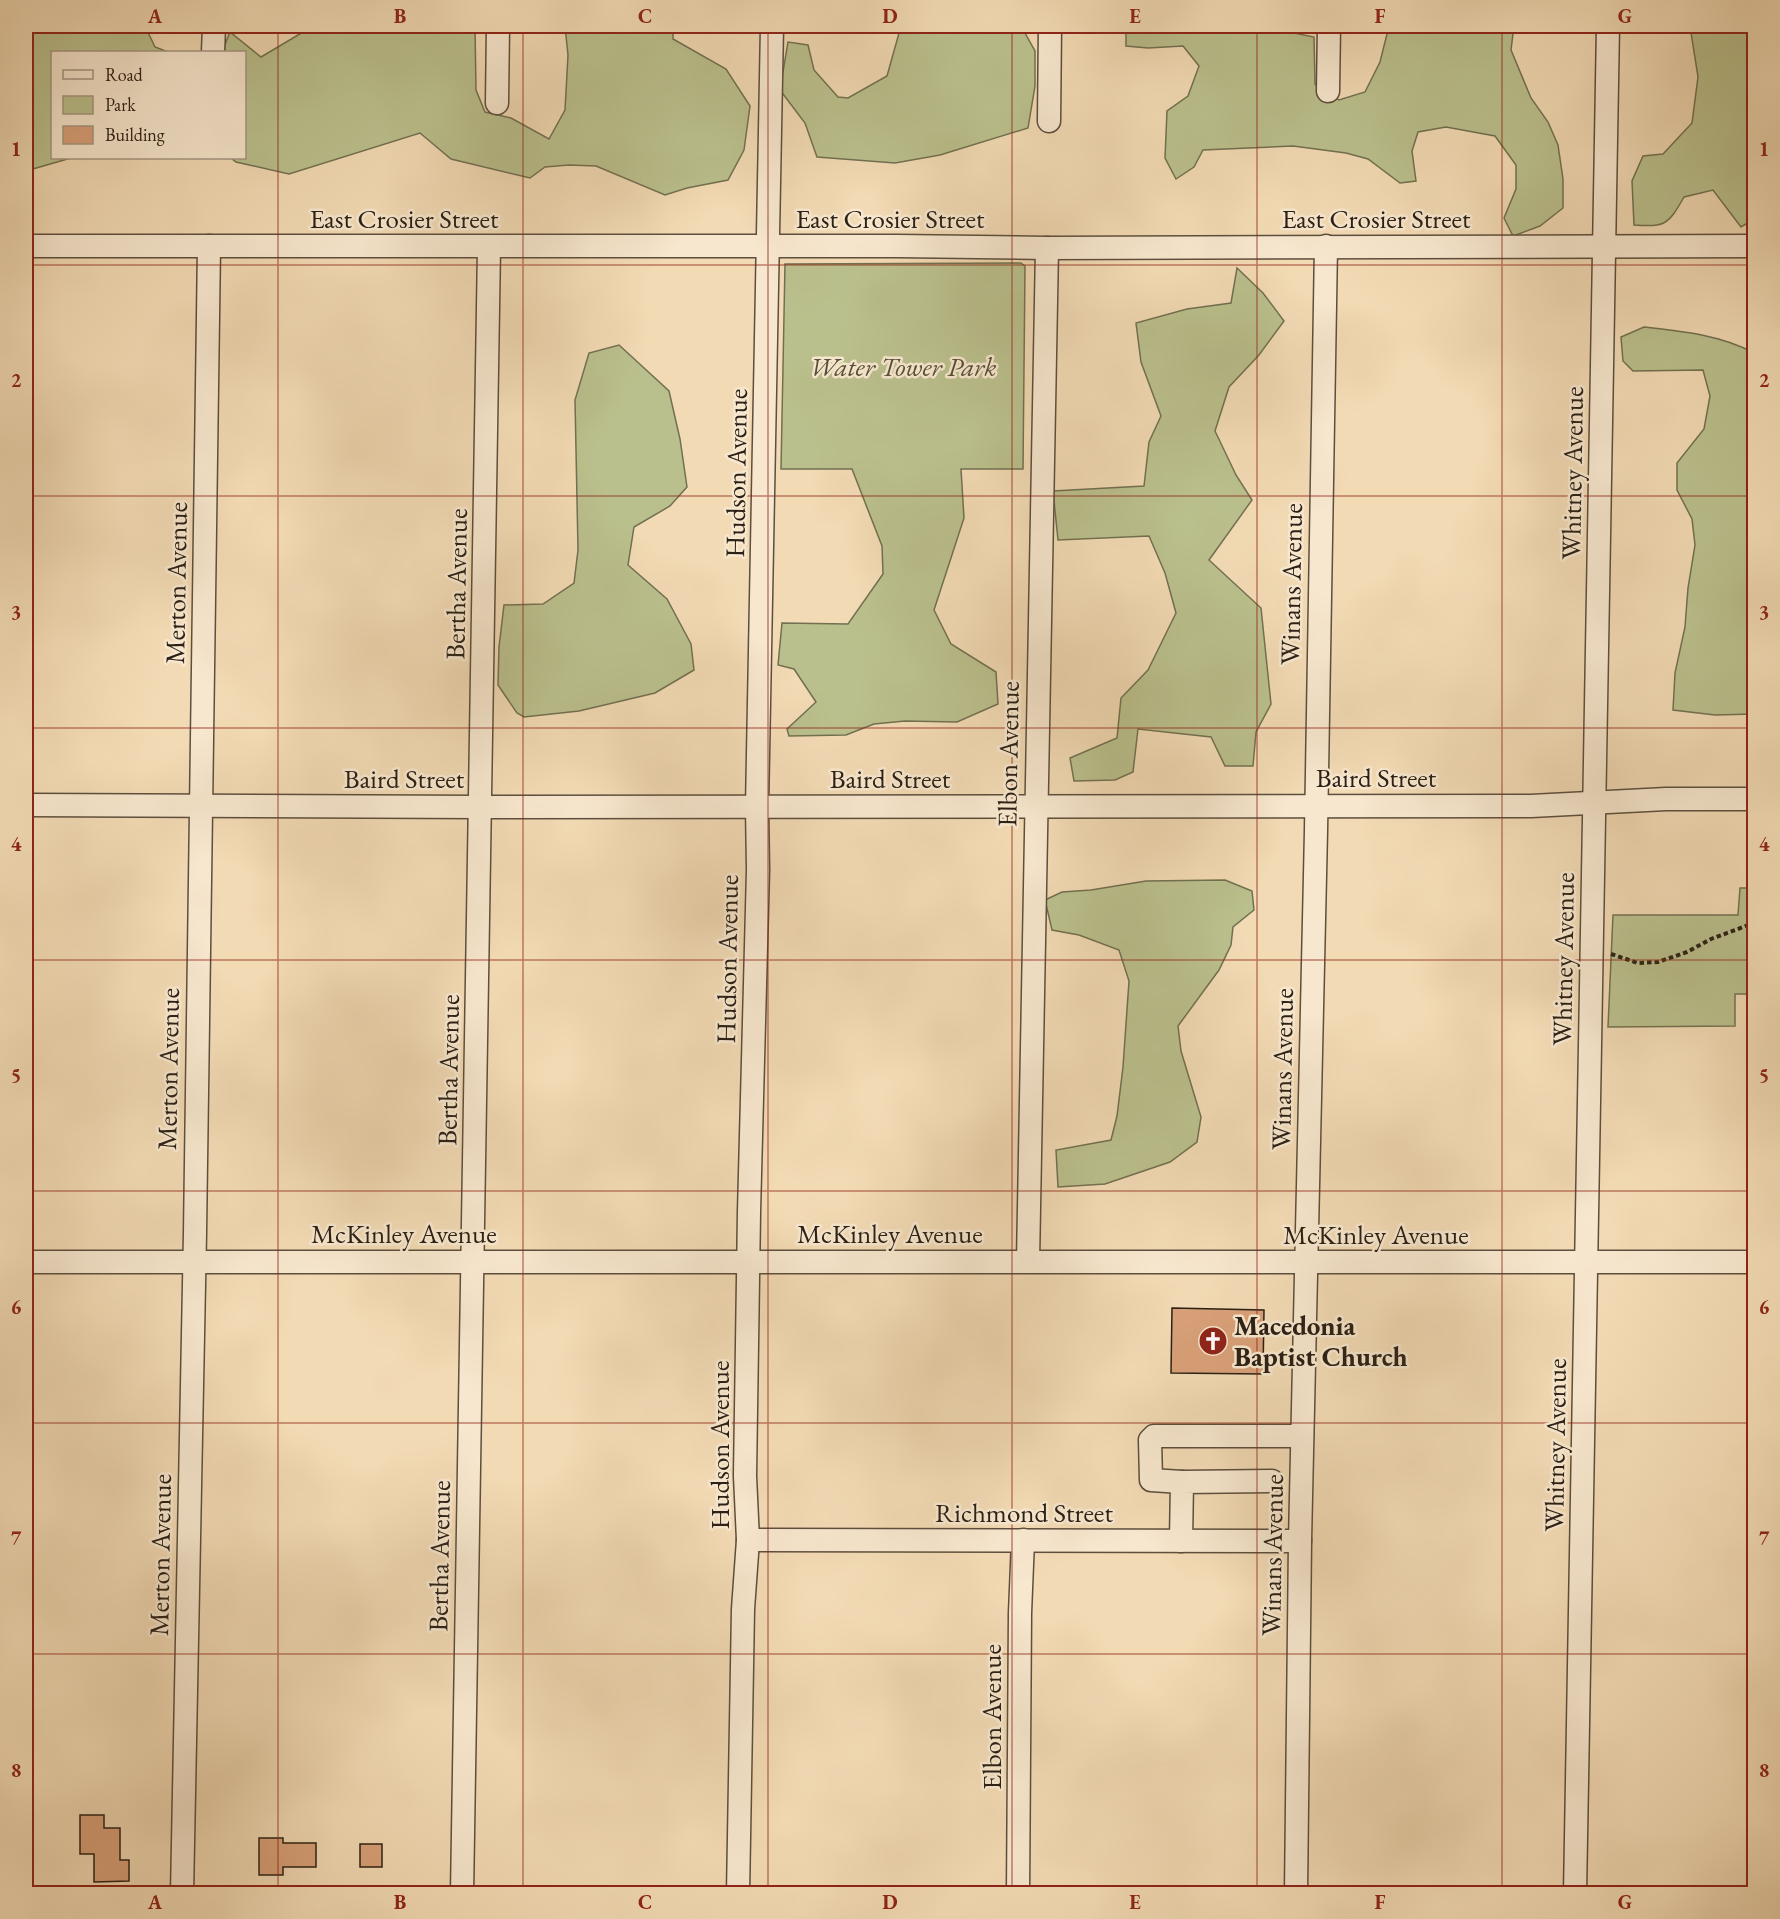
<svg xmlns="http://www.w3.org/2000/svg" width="1780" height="1919" font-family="'EB Garamond',serif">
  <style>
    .green { fill: #bac08d; stroke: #727051; stroke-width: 1.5 }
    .building { fill: #d8a078; stroke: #2b2015; stroke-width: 1.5 }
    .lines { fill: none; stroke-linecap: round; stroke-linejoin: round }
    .minor-casing { stroke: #5d4e3d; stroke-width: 25 }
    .path { stroke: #2b2015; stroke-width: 4; stroke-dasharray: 4.5 3; stroke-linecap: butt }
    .minor { stroke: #f7e7ce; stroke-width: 22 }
    .grid { fill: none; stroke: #8f2418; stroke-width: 1.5; stroke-opacity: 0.55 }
    .labels { text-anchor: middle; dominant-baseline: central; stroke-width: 5; stroke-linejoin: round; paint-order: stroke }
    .street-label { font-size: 27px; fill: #2b2015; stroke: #f7e7ce }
    .park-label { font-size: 27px; font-style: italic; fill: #565039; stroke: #f7e7ce }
    .poi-label { font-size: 27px; font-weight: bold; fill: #2b2015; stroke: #f7e7ce; text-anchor: start }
    .neatline { fill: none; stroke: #8f2418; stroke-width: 2 }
    .grid-label { font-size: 20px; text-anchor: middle; font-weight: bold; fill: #8f2418 }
  </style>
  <rect width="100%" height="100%" fill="#f2dab4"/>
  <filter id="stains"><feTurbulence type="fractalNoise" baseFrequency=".00333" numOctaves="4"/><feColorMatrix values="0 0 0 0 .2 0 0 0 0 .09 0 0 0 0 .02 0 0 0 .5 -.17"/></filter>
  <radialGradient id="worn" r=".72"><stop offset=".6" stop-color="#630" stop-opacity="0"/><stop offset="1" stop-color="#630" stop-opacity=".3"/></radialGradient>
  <g class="green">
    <path d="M29 26H145L155 47 168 52H52V158H71L26 171V41Z"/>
    <path d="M311 26H422L424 31 475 27 476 90 485 112 511 118 549 139 565 110 568 55 565 26H673V39L726 69 750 106 744 150 728 180 687 188 665 195 596 166 569 165 545 167 530 178 451 159 420 133 289 174 236 162 231 158H244V52H222L230 32 261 57 310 28Z"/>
    <path d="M901 26H1021L1035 51V86L1028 128 940 155 895 163 817 157 805 123 780 90 788 42 808 45 814 70 838 97 848 98 887 76Z"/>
    <path d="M1126 26H1274L1275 29 1314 37 1315 84 1339 100 1365 92 1380 62 1389 26H1514L1511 50 1531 98 1548 122 1558 145 1563 179V208L1540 226 1513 236 1504 218 1516 189V165L1495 136 1446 127 1418 132 1412 151 1416 181 1400 183 1368 159 1346 153 1293 146 1203 150 1194 167 1176 179 1165 158 1167 111 1188 96 1199 66 1183 46 1148 48 1126 46Z"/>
    <path d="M1690 26H1754V219L1741 227 1713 190 1684 197C1668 225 1666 227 1634 225L1632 181 1643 156 1663 154 1692 123 1698 77Z"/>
    <path d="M1021 263 1025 266 1023 469H961L964 518 934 610 951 644 996 672 998 704 957 722 905 721 874 724 846 735 789 736 787 729 816 702 794 669 778 665 782 623 848 624 883 574 882 546 852 469H781L785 264Z"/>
    <path d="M1237 268 1263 293 1284 321 1259 355 1229 387 1215 431 1236 475 1252 500 1209 560 1261 608 1271 704 1256 732 1253 766H1225L1211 737 1138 729 1133 772 1115 780 1074 781 1070 758 1117 738 1121 698 1148 670 1176 613 1165 573 1149 536 1058 540 1053 491 1144 486 1149 442 1161 416 1141 362 1136 323 1187 309 1231 303Z"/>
    <path d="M1644 327C1681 331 1721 335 1754 353V714L1715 715 1673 710 1675 673 1685 627 1688 588 1695 545 1692 519 1677 490V463L1704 429 1710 396 1703 370 1633 371 1623 361 1621 337Z"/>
    <path d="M619 345 669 391 680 439 687 487 670 506 634 527 628 565 667 599 691 644 694 670 655 693 579 711 524 717 517 713 498 685 499 647 504 605 543 604 574 583 578 550 575 400 589 353Z"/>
    <path d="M1225 880 1252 891 1254 910 1233 927 1231 945 1219 970 1178 1026 1181 1051 1201 1117 1197 1142 1170 1162 1105 1184 1058 1187 1056 1150 1111 1140 1117 1116 1123 1067 1129 981 1119 950 1079 935 1052 930 1045 900 1062 892 1091 890 1146 881Z"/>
    <path d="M1740 888H1754V994H1735V1026L1608 1027 1613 915H1738Z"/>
  </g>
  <g class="building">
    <path d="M1172 1308 1264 1310 1263 1374 1171 1373Z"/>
    <path d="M80 1815H104V1828H120V1860H129V1881L94 1882V1854H80Z"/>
    <path d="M259 1838H283V1843H316V1867H283V1875H259Z"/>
    <rect x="360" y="1844" width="22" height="23"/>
  </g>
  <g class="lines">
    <g class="minor-casing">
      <g id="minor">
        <path d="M213 52 214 26"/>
        <path d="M1328 91 1329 26"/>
        <path d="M497 103 498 26"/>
        <path d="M1049 121 1050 26"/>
        <path d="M26 246H897L1047 248 1754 246"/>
        <path d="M26 805 481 807 1531 806 1666 799H1754"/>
        <path d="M1028 1261 1047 248"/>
        <path d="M26 1262H1754"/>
        <path d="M1182 1482 1151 1480 1150 1440 1154 1436H1302"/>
        <path d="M748 1540 1300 1541"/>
        <path d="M1181 1541 1182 1482 1272 1481"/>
        <path d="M182 1894 195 1233 209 246"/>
        <path d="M462 1894 489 247"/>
        <path d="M738 1894 743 1609 748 1540 745 1476 749 1212 758 870 757 807 772 26"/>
        <path d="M1018 1894 1020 1613 1023 1540"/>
        <path d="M1296 1894 1300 1541 1316 831 1326 246"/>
        <path d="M1575 1894 1608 26"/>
      </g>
    </g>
    <path class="path" d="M1611 954 1638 963 1658 962 1687 952 1711 939 1754 923"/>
    <use href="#minor" class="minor"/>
  </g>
  <path class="grid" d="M278 26V1894M523 26V1894M768 26V1894M1012 26V1894M1257 26V1894M1502 26V1894M26 265H1754M26 496H1754M26 728H1754M26 960H1754M26 1191H1754M26 1423H1754M26 1654H1754"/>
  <defs>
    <g id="church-disc" transform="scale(1.5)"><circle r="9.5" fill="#8f2418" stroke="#f7e7ce"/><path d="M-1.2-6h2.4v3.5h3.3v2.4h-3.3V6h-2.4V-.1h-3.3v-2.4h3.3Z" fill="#fff"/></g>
  </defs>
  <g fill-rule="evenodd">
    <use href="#church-disc" x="1213" y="1341"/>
  </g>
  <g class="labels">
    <g class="street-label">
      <text x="404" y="218">East Crosier Street</text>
      <text x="890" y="218">East Crosier Street</text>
      <text x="1376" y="218">East Crosier Street</text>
      <text transform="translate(736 473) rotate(-89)">Hudson Avenue</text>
      <text transform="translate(1572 473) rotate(-89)">Whitney Avenue</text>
      <text transform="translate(176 583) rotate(-89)">Merton Avenue</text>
      <text transform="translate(456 584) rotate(-89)">Bertha Avenue</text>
      <text transform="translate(1291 584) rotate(-89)">Winans Avenue</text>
      <text transform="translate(1008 754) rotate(-89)">Elbon Avenue</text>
      <text x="1376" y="777">Baird Street</text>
      <text x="404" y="778">Baird Street</text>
      <text x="890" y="778">Baird Street</text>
      <text transform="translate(727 959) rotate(-89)">Hudson Avenue</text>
      <text transform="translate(1563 959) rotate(-89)">Whitney Avenue</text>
      <text transform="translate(168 1069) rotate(-89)">Merton Avenue</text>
      <text transform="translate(1282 1069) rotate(-89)">Winans Avenue</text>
      <text transform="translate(448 1070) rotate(-89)">Bertha Avenue</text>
      <text x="404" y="1233">McKinley Avenue</text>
      <text x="890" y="1233">McKinley Avenue</text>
      <text x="1376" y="1234">McKinley Avenue</text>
      <text transform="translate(719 1445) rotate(-90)">Hudson Avenue</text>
      <text transform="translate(1555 1445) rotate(-89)">Whitney Avenue</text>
      <text x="1024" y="1512">Richmond Street</text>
      <text transform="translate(160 1555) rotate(-89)">Merton Avenue</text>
      <text transform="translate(1272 1555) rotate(-89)">Winans Avenue</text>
      <text transform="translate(439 1556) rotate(-89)">Bertha Avenue</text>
      <text transform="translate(991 1717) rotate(-90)">Elbon Avenue</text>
    </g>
    <g class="park-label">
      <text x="903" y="366">Water Tower Park</text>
    </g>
    <g class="poi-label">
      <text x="1234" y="1325">Macedonia<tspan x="1234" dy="31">Baptist Church</tspan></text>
    </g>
  </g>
  <rect width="1780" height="1919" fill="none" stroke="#f2dab4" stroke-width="66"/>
  <rect x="51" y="51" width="195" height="108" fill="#f7e7ce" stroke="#a59784" stroke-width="1.5"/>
  <rect x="63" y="70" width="30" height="9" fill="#f7e7ce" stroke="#a59784" stroke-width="1.5"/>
  <text x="105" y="81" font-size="18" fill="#2b2015">Road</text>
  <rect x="63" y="96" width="30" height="18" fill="#bac08d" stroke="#a59784" stroke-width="1.5"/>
  <text x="105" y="111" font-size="18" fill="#2b2015">Park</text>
  <rect x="63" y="126" width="30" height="18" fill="#d8a078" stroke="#a59784" stroke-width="1.5"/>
  <text x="105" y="141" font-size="18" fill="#2b2015">Building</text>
  <rect x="33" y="33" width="1714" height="1853" class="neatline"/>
  <g class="grid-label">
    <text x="155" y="23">A</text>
    <text x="400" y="23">B</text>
    <text x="645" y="23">C</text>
    <text x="890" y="23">D</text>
    <text x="1135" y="23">E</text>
    <text x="1380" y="23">F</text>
    <text x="1625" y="23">G</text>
    <text x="16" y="156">1</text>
    <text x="1764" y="156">1</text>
    <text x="16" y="387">2</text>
    <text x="1764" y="387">2</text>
    <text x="16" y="619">3</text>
    <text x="1764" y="619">3</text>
    <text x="16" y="851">4</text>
    <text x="1764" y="851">4</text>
    <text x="16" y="1082">5</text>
    <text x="1764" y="1082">5</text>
    <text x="16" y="1314">6</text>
    <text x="1764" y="1314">6</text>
    <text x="16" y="1545">7</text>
    <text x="1764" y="1545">7</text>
    <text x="16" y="1777">8</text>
    <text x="1764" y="1777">8</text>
    <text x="155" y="1909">A</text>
    <text x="400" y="1909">B</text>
    <text x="645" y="1909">C</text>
    <text x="890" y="1909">D</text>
    <text x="1135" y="1909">E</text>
    <text x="1380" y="1909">F</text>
    <text x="1625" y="1909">G</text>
  </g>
  <rect width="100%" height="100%" filter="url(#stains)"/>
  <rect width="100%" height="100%" fill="url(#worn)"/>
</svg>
